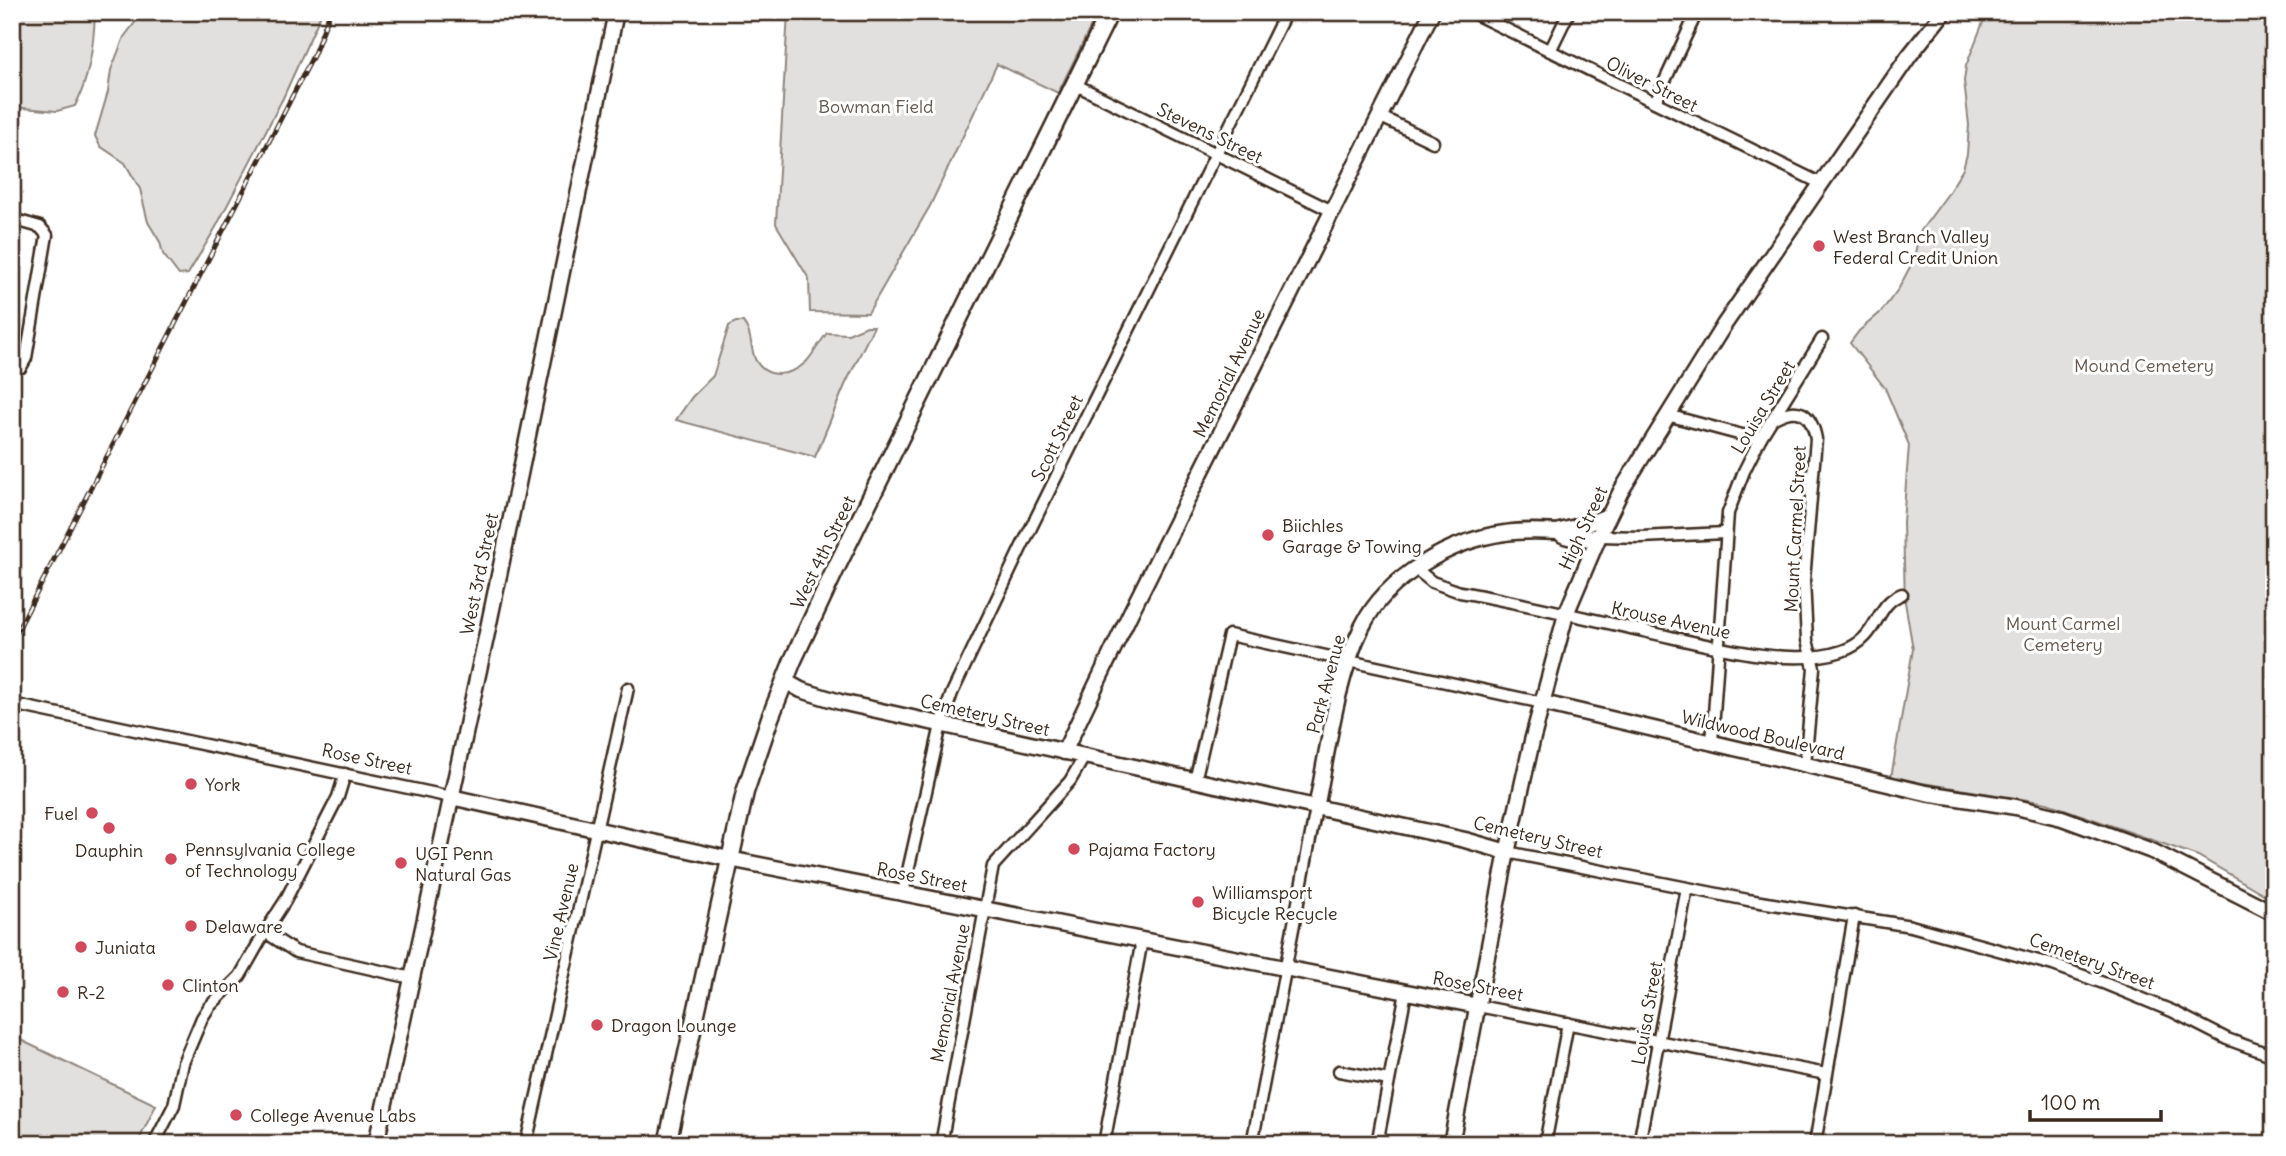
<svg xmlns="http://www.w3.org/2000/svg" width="2286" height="1156" font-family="Delius,sans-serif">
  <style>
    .green { fill: #e2e0de; stroke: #8e857e; stroke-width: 2 }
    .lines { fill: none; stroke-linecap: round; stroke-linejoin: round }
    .street-casing { stroke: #3b2a1e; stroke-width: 15 }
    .secondary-casing { stroke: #3b2a1e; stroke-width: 19 }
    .primary-casing { stroke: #3b2a1e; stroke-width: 21 }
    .street { stroke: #fff; stroke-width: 10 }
    .secondary { stroke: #fff; stroke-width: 14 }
    .primary { stroke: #fff; stroke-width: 16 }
    .rail-casing { stroke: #3b2a1e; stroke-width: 5 }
    .rail { stroke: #fff; stroke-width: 2.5; stroke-dasharray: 8; stroke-linecap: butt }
    .poi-dot { fill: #d1495b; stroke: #fff; stroke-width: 2.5 }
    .labels { text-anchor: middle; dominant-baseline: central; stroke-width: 6; stroke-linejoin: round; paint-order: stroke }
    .street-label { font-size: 18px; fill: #3b2a1e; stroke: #fff }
    .park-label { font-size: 18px; fill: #65584e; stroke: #fff }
    .poi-label { font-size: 18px; fill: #3b2a1e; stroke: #fff; text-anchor: start }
  </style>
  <rect width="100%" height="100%" fill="#fff"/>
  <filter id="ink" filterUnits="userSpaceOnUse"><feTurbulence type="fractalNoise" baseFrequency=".0143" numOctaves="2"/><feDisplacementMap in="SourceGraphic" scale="14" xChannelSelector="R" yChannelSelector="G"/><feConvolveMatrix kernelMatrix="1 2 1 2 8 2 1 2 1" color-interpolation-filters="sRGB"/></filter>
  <g filter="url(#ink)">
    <g class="green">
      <path d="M12 12H95C94 44 90 77 75 106L57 111 12 107Z"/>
      <path d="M143 12H322L283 98 216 227 188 274 179 275 163 254 160 242 148 222 140 189 125 163 100 146 95 136 108 92 111 70 124 37Z"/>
      <path d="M788 12H1098L1058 93 997 64 930 206 868 313 810 312 809 279 776 224Z"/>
      <path d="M1987 12H2274V900L2198 856 2047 803 1891 778 1913 649 1905 602 1903 522 1909 445 1885 388 1850 343 1859 331 1881 312 1899 288 1913 261 1920 232 1947 195 1963 169 1967 154 1969 125 1964 81 1966 66Z"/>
      <path d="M736 322H743C752 333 750 346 755 359 766 381 792 376 807 361 814 353 820 342 827 333L848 334 867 326H874L845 385 815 457 676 420 692 397 713 376 729 326Z"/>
      <path d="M12 1036 156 1105 137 1144H12Z"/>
    </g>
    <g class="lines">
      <g class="street-casing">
        <g id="street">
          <path d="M1471 12 1820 183"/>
          <path d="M1550 51 1569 12"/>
          <path d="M1074 84 1332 211"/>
          <path d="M1655 102 1697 12"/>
          <path d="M1379 116 1433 142"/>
          <path d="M12 219 40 227 47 235 26 358 21 367 12 368"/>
          <path d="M1667 415 1742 435 1761 437"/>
          <path d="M1774 418C1798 405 1811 412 1816 439L1804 580 1807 640 1814 668 1805 764"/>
          <path d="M1599 536 1641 537 1725 533"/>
          <path d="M1416 569 1432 582 1460 592C1523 603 1586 618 1648 632 1703 644 1789 669 1842 651 1881 638 1873 605 1902 594"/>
          <path d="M12 704 451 797"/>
          <path d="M1712 743 1728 513 1744 471 1761 437 1822 339"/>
          <path d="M1195 781 1229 635 1543 703"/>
          <path d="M1507 852 1748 900 1911 926 2053 965 2106 984 2172 1011 2227 1039 2274 1056"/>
          <path d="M903 893 941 725 952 693 1021 548 1286 12"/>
          <path d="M265 932 285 901 338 797 345 774"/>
          <path d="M1478 1006 1826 1074"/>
          <path d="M1339 1071 1389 1080"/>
          <path d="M154 1144 174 1105 183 1063 202 1018 209 1007 240 976 265 932 296 952 305 954 412 978"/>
          <path d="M526 1144 628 688"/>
          <path d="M941 1144 993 866 1070 781 1084 757"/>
          <path d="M1104 1144 1142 940"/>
          <path d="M1252 1144 1316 808"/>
          <path d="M1377 1144 1406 992"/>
          <path d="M1545 1144 1568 1023"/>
          <path d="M1639 1144 1687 888"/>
          <path d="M1815 1144 1854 916"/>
        </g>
      </g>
      <g class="secondary-casing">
        <g id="secondary">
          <path d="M1560 531 1584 525 1608 516"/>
          <path d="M785 681 801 690 840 702 1465 840 1507 852"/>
          <path d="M1543 703 1926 793 2016 807 2062 818 2152 851 2274 913"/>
          <path d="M1064 752 1131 612 1432 12"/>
          <path d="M451 797 729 859 1478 1006"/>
          <path d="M1316 808C1328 750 1336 680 1362 627 1387 576 1452 540 1505 533 1523 530 1541 531 1559 532 1568 541 1587 539 1599 536"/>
          <path d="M376 1144 487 633 616 12"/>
          <path d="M1451 1144 1505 862 1532 741 1566 614 1599 536 1621 491 1724 325 1909 56 1944 12"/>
        </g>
      </g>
      <g class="primary-casing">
        <path id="primary" d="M667 1144 745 792 770 718 793 660 837 566 1110 12"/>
      </g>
      <use href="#street" class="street"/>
      <use href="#secondary" class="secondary"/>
      <use href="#primary" class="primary"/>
      <g class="rail-casing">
        <path id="rail" d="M12 641 314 54 330 12"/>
      </g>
      <use href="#rail" class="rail"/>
    </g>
  </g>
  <g class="poi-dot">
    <circle cx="1819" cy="246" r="7"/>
    <circle cx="1268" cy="535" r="7"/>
    <circle cx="191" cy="784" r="7"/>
    <circle cx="92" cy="813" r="7"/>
    <circle cx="109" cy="828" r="7"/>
    <circle cx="1074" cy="849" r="7"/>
    <circle cx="171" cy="859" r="7"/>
    <circle cx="401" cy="863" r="7"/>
    <circle cx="1198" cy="902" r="7"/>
    <circle cx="191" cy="926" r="7"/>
    <circle cx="81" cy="947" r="7"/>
    <circle cx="168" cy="985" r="7"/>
    <circle cx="63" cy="992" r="7"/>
    <circle cx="597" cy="1025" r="7"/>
    <circle cx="236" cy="1115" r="7"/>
  </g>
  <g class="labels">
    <g class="street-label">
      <text transform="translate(1652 84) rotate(27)">Oliver Street</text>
      <text transform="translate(1210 133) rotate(26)">Stevens Street</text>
      <text transform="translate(1229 373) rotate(-64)">Memorial Avenue</text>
      <text transform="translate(1763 407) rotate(-59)">Louisa Street</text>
      <text transform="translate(1057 438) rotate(-64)">Scott Street</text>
      <text transform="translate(1583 528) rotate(-65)">High Street</text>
      <text transform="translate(1795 529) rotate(-87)">Mount Carmel Street</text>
      <text transform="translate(823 552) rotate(-64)">West 4th Street</text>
      <text transform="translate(479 574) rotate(-78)">West 3rd Street</text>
      <text transform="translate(1671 620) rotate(12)">Krouse Avenue</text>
      <text transform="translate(1326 684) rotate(-75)">Park Avenue</text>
      <text transform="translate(985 715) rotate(13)">Cemetery Street</text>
      <text transform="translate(1763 735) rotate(13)">Wildwood Boulevard</text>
      <text transform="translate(367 759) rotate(12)">Rose Street</text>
      <text transform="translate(1538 837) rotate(13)">Cemetery Street</text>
      <text transform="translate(922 877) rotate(11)">Rose Street</text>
      <text transform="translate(561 912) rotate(-77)">Vine Avenue</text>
      <text transform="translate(2092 961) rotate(20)">Cemetery Street</text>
      <text transform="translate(1478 986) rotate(11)">Rose Street</text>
      <text transform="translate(950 993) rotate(-79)">Memorial Avenue</text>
      <text transform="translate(1647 1013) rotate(-80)">Louisa Street</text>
    </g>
    <g class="park-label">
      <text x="876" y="106">Bowman Field</text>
      <text x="2144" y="365">Mound Cemetery</text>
      <text x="2063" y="623">Mount Carmel<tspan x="2063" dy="21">Cemetery</tspan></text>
    </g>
    <g class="poi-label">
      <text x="1833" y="236">West Branch Valley<tspan x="1833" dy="21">Federal Credit Union</tspan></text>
      <text x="1282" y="525">Biichles<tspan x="1282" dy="21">Garage &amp; Towing</tspan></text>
      <text x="205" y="784">York</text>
      <text x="78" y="813" text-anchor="end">Fuel</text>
      <text x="185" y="849">Pennsylvania College<tspan x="185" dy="21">of Technology</tspan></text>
      <text x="1088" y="849">Pajama Factory</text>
      <text x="109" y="850" text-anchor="middle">Dauphin</text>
      <text x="415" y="853">UGI Penn<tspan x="415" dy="21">Natural Gas</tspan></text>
      <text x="1212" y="892">Williamsport<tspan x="1212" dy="21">Bicycle Recycle</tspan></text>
      <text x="205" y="926">Delaware</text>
      <text x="95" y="947">Juniata</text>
      <text x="182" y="985">Clinton</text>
      <text x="77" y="992">R-2</text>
      <text x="611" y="1025">Dragon Lounge</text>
      <text x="250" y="1115">College Avenue Labs</text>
    </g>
  </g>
  <rect width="2286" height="1156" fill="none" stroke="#fff" stroke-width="42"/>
  <rect x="21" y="21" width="2244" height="1114" fill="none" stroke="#3b2a1e" stroke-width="2.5" filter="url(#ink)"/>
  <path d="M2030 1110v10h131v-10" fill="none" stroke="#3b2a1e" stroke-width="3.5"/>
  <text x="2041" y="1110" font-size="21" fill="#3b2a1e" stroke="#ffffff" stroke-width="5" paint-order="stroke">100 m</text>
</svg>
